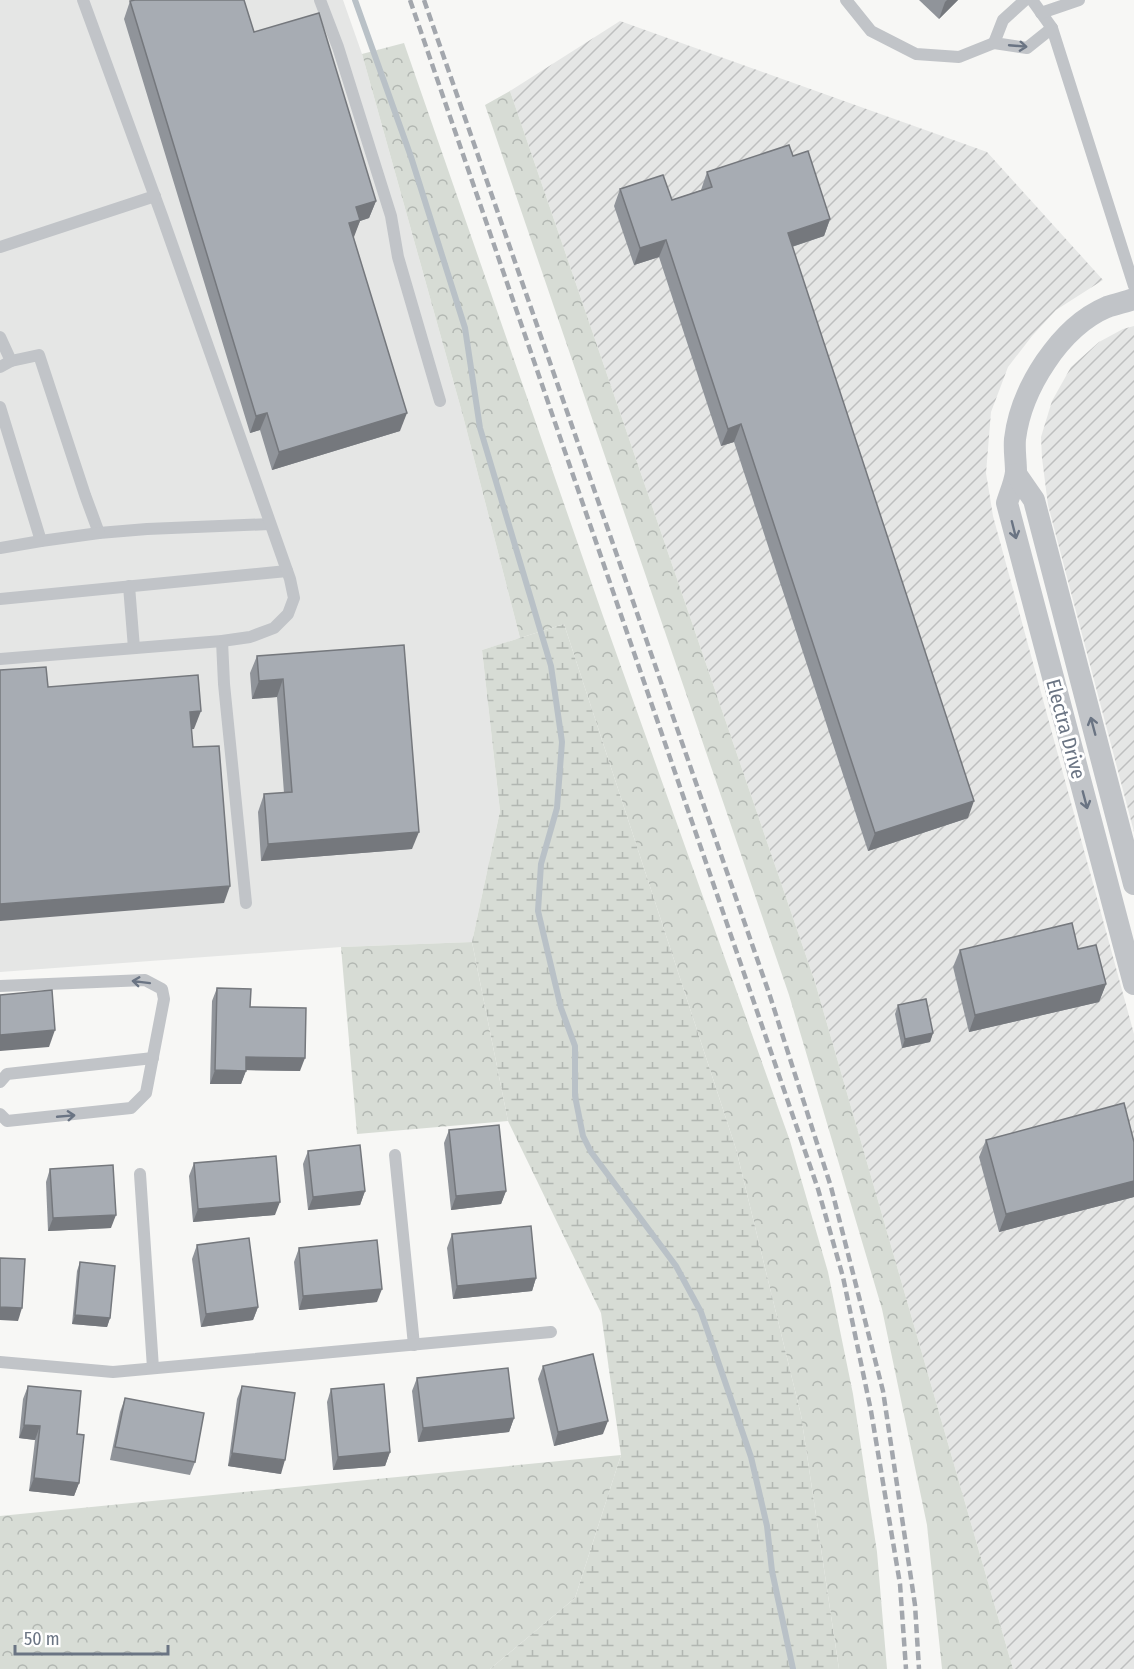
<svg xmlns="http://www.w3.org/2000/svg" width="1134" height="1669" font-family="'Fira Sans Condensed',sans-serif">
  <style>
    .built { fill: #e5e6e5 }
    .industrial { fill: url(#industrial-furrows) }
    .forest { fill: url(#forest-crowns) }
    .wetland { fill: url(#wetland-marsh) }
    .lines { fill: none; stroke-linecap: round; stroke-linejoin: round }
    .stream { stroke: #b9c1c7; stroke-width: 6 }
    .lane { stroke: #c1c4c8; stroke-width: 12 }
    .street { stroke: #c1c4c8; stroke-width: 22 }
    .rail { stroke: #a3a7ad; stroke-width: 4.5; stroke-dasharray: 9 4.5; stroke-linecap: butt }
    .wall { fill: #90949a }
    .shaded-wall { fill: #75787d }
    .building { fill: #a7acb3; stroke: #75787d; stroke-width: 1.5 }
    .oneway { stroke: #6a7483 }
    .labels { text-anchor: middle; dominant-baseline: central; stroke-width: 6; stroke-linejoin: round; paint-order: stroke }
    .street-label { font-size: 20px; fill: #6a7483; stroke: #fff }
  </style>
  <defs>
    <pattern id="industrial-furrows" width="10" height="10" patternUnits="userSpaceOnUse" patternTransform="scale(1.5)"><rect width="10" height="10" fill="#e5e6e5"/><path d="M-1 1l2-2M0 10L10 0M9 11l2-2" fill="none" stroke="#bebfbf"/></pattern>
    <pattern id="forest-crowns" width="20" height="18" patternUnits="userSpaceOnUse" patternTransform="scale(1.5)"><rect width="20" height="18" fill="#d7dcd5"/><path d="M2 6a3 3 0 1 1 6 0M12 15a3 3 0 1 1 6 0" fill="none" stroke="#b2b7b2"/></pattern>
    <pattern id="wetland-marsh" width="20" height="14" patternUnits="userSpaceOnUse" patternTransform="scale(1.5)"><rect width="20" height="14" fill="#d7dcd5"/><path d="M1 5h8M5 5V1M11 12h8M15 12V8" fill="none" stroke="#b2b7b2"/></pattern>
  </defs>
  <rect width="100%" height="100%" fill="#f7f7f5"/>
  <path class="built" d="M0 0H343L362 54 463 416 520 638 482 650 500 811 472 942 341 947 0 972Z"/>
  <g class="industrial">
    <path d="M620 21 987 152 1103 280 1056 310 1032 336 1008 367 991 412 986 473 993 516 1134 1034V1669H1013L815 982 510 91Z"/>
    <path d="M1134 326V832L1048 505 1042 458 1041 437 1052 401 1071 367 1099 342 1123 329Z"/>
  </g>
  <g class="forest">
    <path d="M404 43 603 616 790 1141 828 1272 853 1394 877 1552 887 1669H839L801 1415 736 1149 564 624 520 638 463 416 362 54Z"/>
    <path d="M510 91 815 982 1013 1669H942L927 1525 882 1309 789 995 485 105Z"/>
    <path d="M472 942 508 1121 357 1134 341 947Z"/>
    <path d="M621 1455 575 1598 490 1669H0V1516Z"/>
  </g>
  <path class="wetland" d="M564 624 736 1149 801 1415 839 1669H490L575 1598 621 1455 601 1313 508 1121 472 942 500 811 482 650Z"/>
  <g class="lines">
    <path class="stream" d="M355 0 411 157 465 328 480 428 551 666 562 742 557 808 541 864 538 911 561 1008 575 1046V1096L583 1136 591 1152 676 1266 701 1312 751 1457 767 1526 772 1571 793 1669"/>
    <g class="lane">
      <path d="M320 0 338 47 391 216 398 257 440 401"/>
      <path d="M846 0 871 31 916 54 959 57 994 43"/>
      <path d="M1025 0 1003 20 994 43 1027 48 1052 28"/>
      <path d="M1032 0 1052 28 1134 286"/>
      <path d="M1041 13 1079 0"/>
      <path d="M0 247 155 196"/>
      <path d="M0 337 11 361 39 355 85 495 99 533 147 529 270 524"/>
      <path d="M0 367 11 361"/>
      <path d="M0 407 41 541"/>
      <path d="M0 548 41 541 99 533"/>
      <path d="M129 586 134 648"/>
      <path d="M0 599 287 571"/>
      <path d="M222 641 224 684 246 903"/>
      <path d="M0 659 222 641 250 637 274 628 288 614 294 598 290 579 162 216 83 0"/>
      <path d="M0 986 145 980 162 989 164 999 146 1093 131 1108 7 1121 0 1114"/>
      <path d="M0 1082 7 1074 153 1058"/>
      <path d="M395 1155 414 1345"/>
      <path d="M140 1174 153 1368"/>
      <path d="M0 1362 113 1372 551 1332"/>
    </g>
    <g class="street">
      <path d="M1134 299C1125 302 1116 304 1107 307 1060 327 1021 389 1015 439 1014 450 1016 461 1016 472 1015 482 1010 493 1007 503L1134 984"/>
      <path d="M1016 474 1034 500 1134 884"/>
    </g>
    <g class="rail">
      <path d="M410 0 818 1189 843 1277 871 1411 900 1584 906 1669"/>
      <path d="M424 0 769 993 831 1187 883 1391 915 1605 919 1669"/>
    </g>
  </g>
  <g class="wall">
    <path d="M919 0H958L939 19Z"/>
    <path d="M130 1 254 32 376 201 369 218 360 221 353 237 400 431 272 470 260 430 250 433 124 19Z"/>
    <path d="M793 156 830 219 824 236 792 247 968 818 868 851 734 442 721 446 659 257 634 265 614 206 620 189 672 200 701 190 707 172Z"/>
    <path d="M404 645 412 849 261 861 258 812 264 794 284 793 277 697 252 699 250 673 257 656Z"/>
    <path d="M1078 949 1106 984 1099 1002 969 1032 953 967 960 950Z"/>
    <path d="M217 988 250 1007 300 1071 246 1070 241 1084H210L212 1001Z"/>
    <path d="M898 1005 933 1033 930 1042 902 1048 895 1014Z"/>
    <path d="M449 1130 506 1191 501 1204 451 1210 444 1143Z"/>
    <path d="M986 1140 1134 1142V1197L999 1232 979 1157Z"/>
    <path d="M308 1151 365 1191 360 1205 308 1210 303 1164Z"/>
    <path d="M194 1163 275 1215 193 1222 189 1176Z"/>
    <path d="M50 1169 111 1228 48 1231 46 1182Z"/>
    <path d="M452 1234 536 1278 532 1291 453 1299 447 1248Z"/>
    <path d="M197 1245 258 1307 253 1320 201 1327 192 1259Z"/>
    <path d="M299 1248 377 1302 299 1310 294 1262Z"/>
    <path d="M80 1262 110 1318 107 1327 72 1324 77 1271Z"/>
    <path d="M543 1366 603 1434 554 1446 538 1379Z"/>
    <path d="M417 1378 514 1418 509 1432 418 1442 412 1391Z"/>
    <path d="M28 1386 77 1434 79 1483 74 1496 29 1491 35 1440 19 1438 23 1399Z"/>
    <path d="M242 1386 281 1474 228 1466 237 1399Z"/>
    <path d="M331 1389 390 1452 385 1466 333 1470 327 1402Z"/>
    <path d="M125 1398 195 1462 190 1475 110 1460 120 1412Z"/>
  </g>
  <g class="shaded-wall">
    <path d="M947 0H958L939 19 945 2Z"/>
    <path d="M376 201 369 218 360 221 354 237 343 241 356 207Z"/>
    <path d="M830 219 824 236 782 250 788 233Z"/>
    <path d="M666 240 659 257 634 265 640 248Z"/>
    <path d="M267 413 260 430 250 433 256 416Z"/>
    <path d="M407 413 400 431 272 470 279 452Z"/>
    <path d="M741 424 734 442 721 446 728 429Z"/>
    <path d="M283 679 277 697 252 699 259 681Z"/>
    <path d="M201 711 194 729 184 730 190 712Z"/>
    <path d="M974 801 968 818 868 851 875 833Z"/>
    <path d="M419 832 412 849 261 861 268 844Z"/>
    <path d="M230 886 224 903 0 921V904Z"/>
    <path d="M1106 984 1099 1002 969 1032 975 1015Z"/>
    <path d="M55 1030 49 1047 0 1051V1035Z"/>
    <path d="M933 1033 930 1042 902 1048 905 1039Z"/>
    <path d="M246 1057 305 1058 300 1071 241 1070Z"/>
    <path d="M215 1070 246 1071 241 1084H210Z"/>
    <path d="M1134 1181V1197L999 1232 1006 1214Z"/>
    <path d="M365 1191 360 1205 308 1210 313 1197Z"/>
    <path d="M506 1191 501 1204 451 1210 456 1196Z"/>
    <path d="M280 1202 275 1215 193 1222 198 1209Z"/>
    <path d="M116 1215 111 1228 48 1231 53 1218Z"/>
    <path d="M536 1278 532 1291 453 1299 457 1286Z"/>
    <path d="M382 1289 377 1302 299 1310 303 1296Z"/>
    <path d="M0 1307 22 1308 18 1321 0 1320Z"/>
    <path d="M258 1307 253 1320 201 1327 206 1314Z"/>
    <path d="M75 1315 110 1318 107 1327 72 1324Z"/>
    <path d="M514 1418 509 1432 418 1442 423 1428Z"/>
    <path d="M608 1421 603 1434 554 1446 558 1432Z"/>
    <path d="M24 1425 40 1426 35 1440 19 1438Z"/>
    <path d="M390 1452 385 1466 333 1470 338 1457Z"/>
    <path d="M232 1453 285 1460 281 1474 228 1466Z"/>
    <path d="M34 1478 79 1483 74 1496 29 1491Z"/>
  </g>
  <g class="building">
    <path d="M135 0H244L254 32 319 13 376 201 356 207 360 220 349 223 407 413 279 452 267 413 256 416 130 1Z"/>
    <path d="M789 145 793 156 808 151 830 219 788 233 974 801 875 833 741 424 728 429 666 240 640 248 620 189 663 175 672 200 712 187 707 172Z"/>
    <path d="M404 645 419 832 268 844 264 794 292 792 283 679 259 681 257 656Z"/>
    <path d="M46 667 48 687 198 675 201 711 190 712 193 747 219 746 230 886 0 904V670Z"/>
    <path d="M1072 923 1078 949 1096 945 1106 984 975 1015 960 950Z"/>
    <path d="M217 988 251 989 250 1007 306 1008 305 1058 246 1057V1071L215 1070Z"/>
    <path d="M52 990 55 1030 0 1035V995Z"/>
    <path d="M926 999 933 1033 905 1039 898 1005Z"/>
    <path d="M1124 1103 1134 1142V1181L1006 1214 986 1140Z"/>
    <path d="M499 1125 506 1191 456 1196 449 1130Z"/>
    <path d="M360 1145 365 1191 313 1197 308 1151Z"/>
    <path d="M276 1156 280 1202 198 1209 194 1163Z"/>
    <path d="M113 1165 116 1215 53 1218 50 1169Z"/>
    <path d="M531 1226 536 1278 457 1286 452 1234Z"/>
    <path d="M249 1238 258 1307 206 1314 197 1245Z"/>
    <path d="M377 1240 382 1289 303 1296 299 1248Z"/>
    <path d="M0 1258 25 1259 22 1308 0 1307Z"/>
    <path d="M80 1262 115 1266 110 1318 75 1315Z"/>
    <path d="M593 1354 608 1421 558 1432 543 1366Z"/>
    <path d="M508 1368 514 1418 423 1428 417 1378Z"/>
    <path d="M384 1384 390 1452 338 1457 331 1389Z"/>
    <path d="M28 1386 81 1391 77 1434 84 1435 79 1483 34 1478 40 1426 24 1425Z"/>
    <path d="M242 1386 295 1393 285 1460 232 1453Z"/>
    <path d="M125 1398 204 1413 195 1462 115 1447Z"/>
  </g>
  <defs><path id="oneway-shaft" d="M-6 0H5M1.5-3L5.5 0L1.5 3" fill="none" stroke-width="1.6" stroke-linecap="round" stroke-linejoin="round" transform="scale(1.5)"/></defs>
  <g class="oneway">
    <use href="#oneway-shaft" transform="translate(1018 46) rotate(5)"/>
    <use href="#oneway-shaft" transform="translate(1014 530) rotate(76)"/>
    <use href="#oneway-shaft" transform="translate(1093 726) rotate(-105)"/>
    <use href="#oneway-shaft" transform="translate(1085 800) rotate(75)"/>
    <use href="#oneway-shaft" transform="translate(141 982) rotate(-173)"/>
    <use href="#oneway-shaft" transform="translate(66 1116) rotate(-5)"/>
  </g>
  <g class="labels">
    <g class="street-label">
      <text transform="translate(1066 729) rotate(75)">Electra Drive</text>
    </g>
  </g>
  <path d="M15 1645v9h153v-9" fill="none" stroke="#6a7483" stroke-width="3"/>
  <text x="24" y="1645" font-size="18" fill="#6a7483" stroke="#ffffff" stroke-width="4.5" paint-order="stroke">50 m</text>
</svg>
